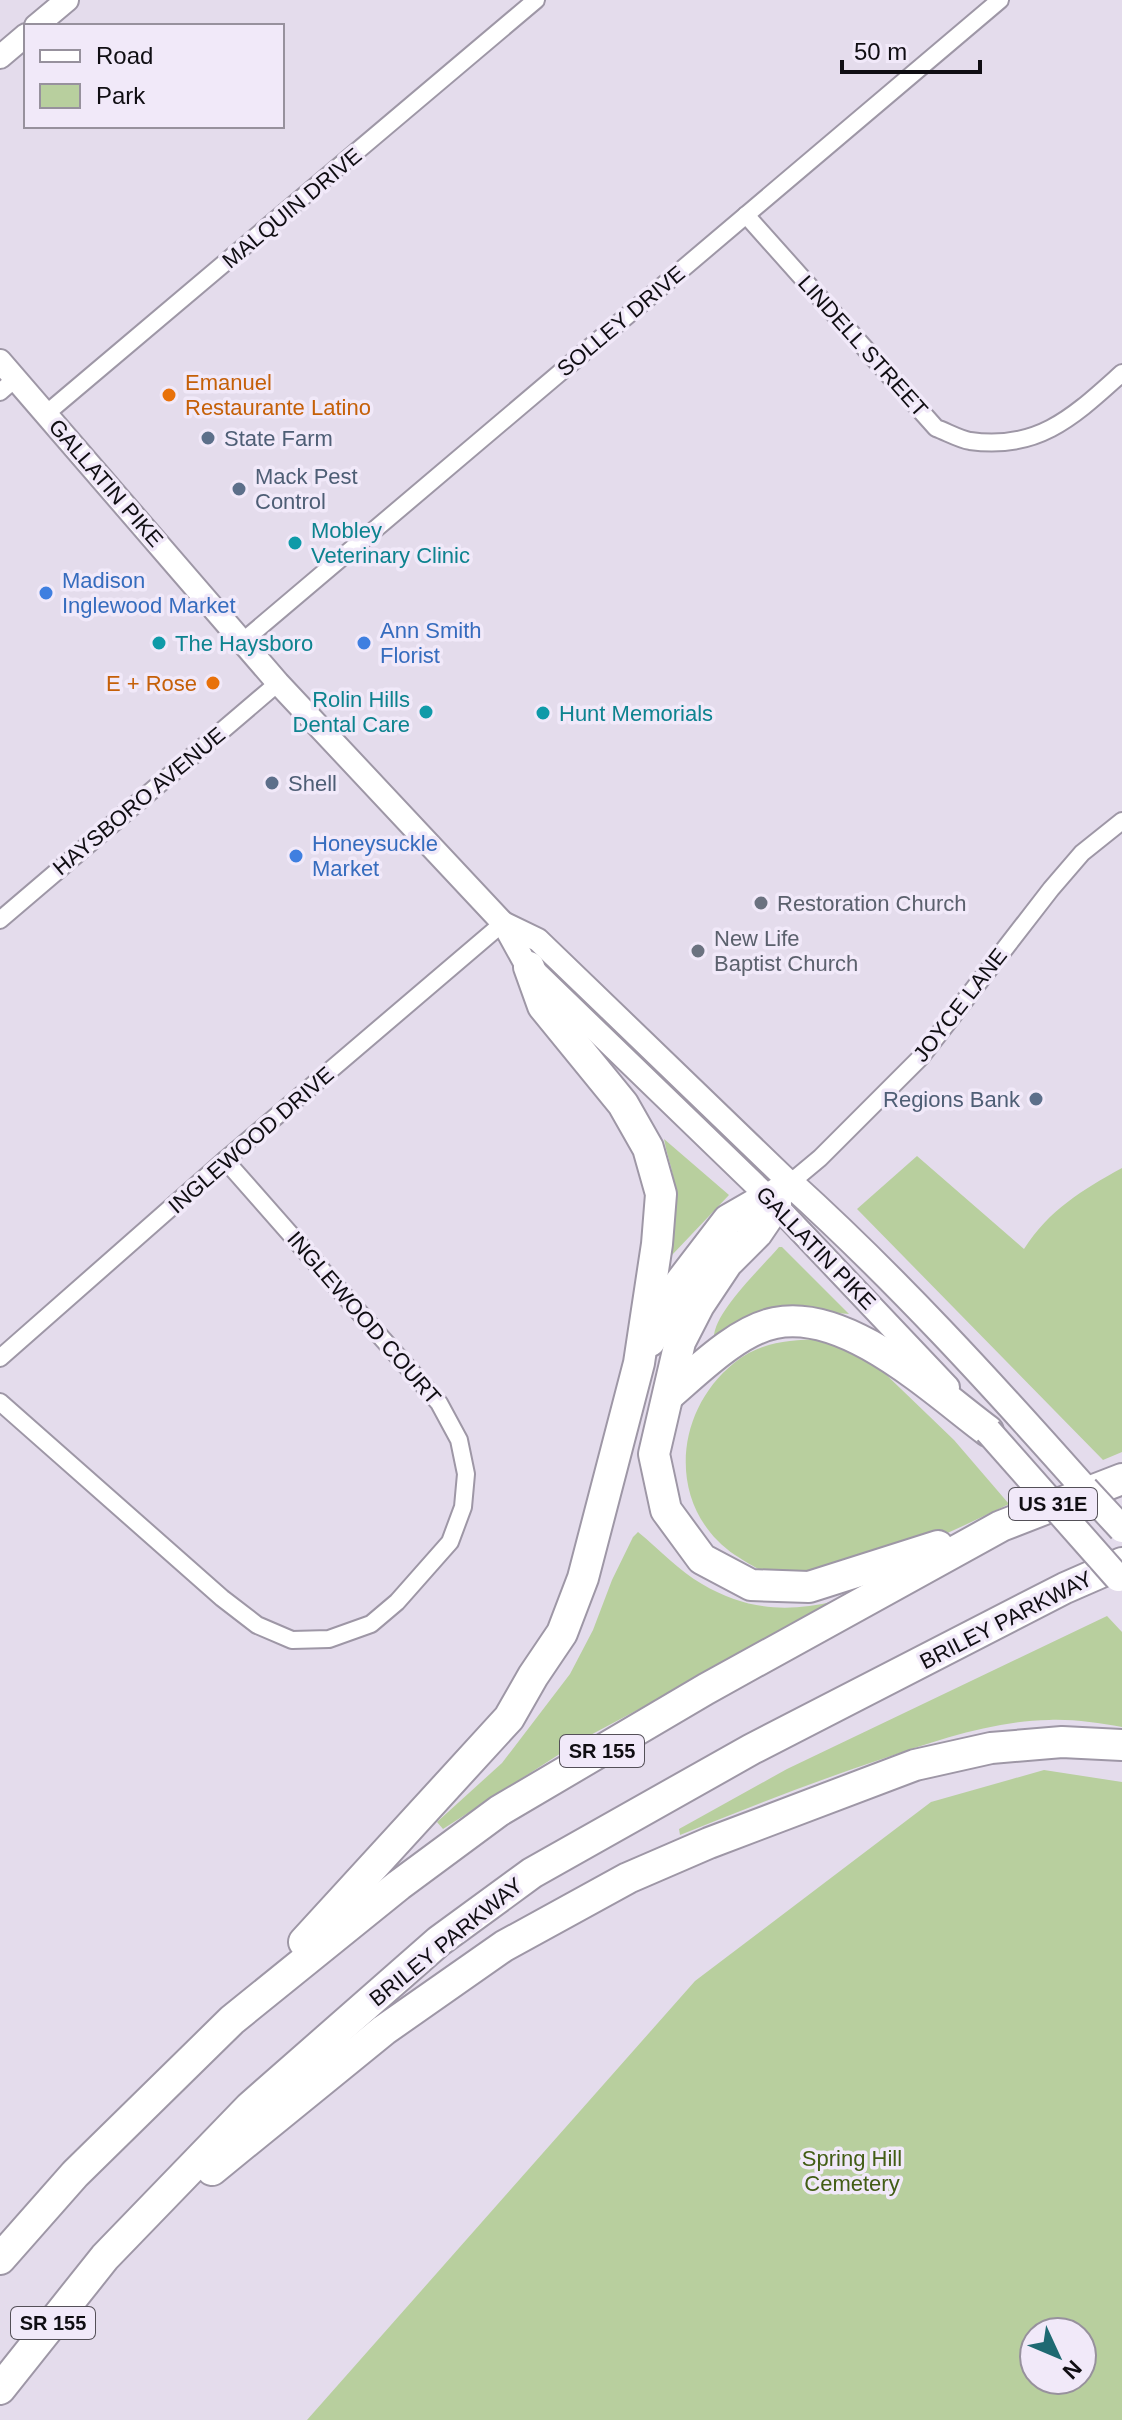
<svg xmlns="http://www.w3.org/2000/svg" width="1122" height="2420" font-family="Arial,sans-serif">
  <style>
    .green { fill: #b8cf9e; fill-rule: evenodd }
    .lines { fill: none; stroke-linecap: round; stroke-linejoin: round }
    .minor-casing { stroke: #9e97a6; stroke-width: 20 }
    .secondary-casing { stroke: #9e97a6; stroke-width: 26 }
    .primary-casing { stroke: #9e97a6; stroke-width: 30 }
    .motorway-casing { stroke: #9e97a6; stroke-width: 34 }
    .minor { stroke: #fff; stroke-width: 16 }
    .secondary { stroke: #fff; stroke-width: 22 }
    .primary { stroke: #fff; stroke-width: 26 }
    .motorway { stroke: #fff; stroke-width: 30 }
    .primary-bridge-casing { stroke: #9e97a6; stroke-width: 30; stroke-linecap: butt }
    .primary-bridge { stroke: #fff; stroke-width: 26 }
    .food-dot { fill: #e8710a; stroke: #f1e9f9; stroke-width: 3 }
    .service-dot { fill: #5c6f8a; stroke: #f1e9f9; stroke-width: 3 }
    .culture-dot { fill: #0f9aa8; stroke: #f1e9f9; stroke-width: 3 }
    .shop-dot { fill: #3f7fe0; stroke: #f1e9f9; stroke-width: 3 }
    .worship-dot { fill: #6b7280; stroke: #f1e9f9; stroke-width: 3 }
    .labels { text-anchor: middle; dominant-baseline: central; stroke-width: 7; stroke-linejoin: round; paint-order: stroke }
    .shield { fill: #f1e9f9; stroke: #545058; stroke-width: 2 }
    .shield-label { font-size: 20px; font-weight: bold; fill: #100e13 }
    .street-label { font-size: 22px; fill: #100e13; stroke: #f1e9f9 }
    .food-label { font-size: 22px; fill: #c56008; stroke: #f1e9f9; text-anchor: start }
    .service-label { font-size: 22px; fill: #4e5e75; stroke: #f1e9f9; text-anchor: start }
    .culture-label { font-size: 22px; fill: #0d838f; stroke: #f1e9f9; text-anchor: start }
    .shop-label { font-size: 22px; fill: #366cbe; stroke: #f1e9f9; text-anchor: start }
    .worship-label { font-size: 22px; fill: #5b616d; stroke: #f1e9f9; text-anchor: start }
    .park-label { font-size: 22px; fill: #425d15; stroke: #f1e9f9 }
  </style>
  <rect width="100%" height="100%" fill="#e4dcec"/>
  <g class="green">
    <path d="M664 1139 729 1195 672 1255 670 1251C676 1227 677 1201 673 1176 671 1164 666 1152 664 1139Z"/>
    <path d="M917 1156 1024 1249C1049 1210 1082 1190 1122 1168V1452L1103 1460 857 1209Z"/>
    <path d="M779 1247H782L849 1314 791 1309 714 1339C712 1314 762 1267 779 1247Z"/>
    <path d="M820 1339 851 1348 874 1363 954 1440 1009 1504C971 1522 932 1542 892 1555 873 1561 852 1564 833 1568 814 1572 792 1578 773 1574 761 1572 746 1562 735 1555 667 1509 672 1413 734 1363 760 1342 788 1340 820 1339Z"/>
    <path d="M638 1532C659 1549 679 1571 702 1584 746 1610 787 1613 835 1601L836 1604 583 1739 443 1829 437 1822 502 1763 570 1674 593 1630 612 1580 633 1537Z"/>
    <path d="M1107 1616 1122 1632V1727C1098 1723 1073 1719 1049 1720 992 1721 935 1741 882 1759 813 1782 747 1808 680 1835L679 1829 787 1769Z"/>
    <path d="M1044 1770 1122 1782V2420H307L695 1981 931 1802ZM1034 2332H1082V2380H1034Z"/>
  </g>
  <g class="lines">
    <g class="minor-casing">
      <g id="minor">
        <path d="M746 215 936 428C947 432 959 439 970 441 1039 451 1075 415 1122 373"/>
        <path d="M0 392 15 379"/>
        <path d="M47 413 536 0"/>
        <path d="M242 642 1000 0"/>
        <path d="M0 920 278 683"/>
        <path d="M790 1183 820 1158 921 1057 1051 889 1082 853 1122 821"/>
        <path d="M0 1358 225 1160 503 923"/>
        <path d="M0 1402 222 1598 257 1625 292 1640 329 1639 371 1624 397 1602 450 1542 463 1507 466 1474 459 1440 439 1403 225 1160"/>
      </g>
    </g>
    <g class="secondary-casing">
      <g id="secondary">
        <path d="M36 26 67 0"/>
        <path d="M0 57 26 35"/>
        <path d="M0 361 278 683 503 923 524 961 768 1197 948 1387"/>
        <path d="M503 923 538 940 790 1183 783 1195"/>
      </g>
    </g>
    <g class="primary-casing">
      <path id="primary" d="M768 1197 790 1183C895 1278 991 1383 1085 1489"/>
    </g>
    <g class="motorway-casing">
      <g id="motorway">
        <path d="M776 1205 757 1233 727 1263 699 1305 680 1342 654 1454 666 1510 702 1559 751 1585 809 1587 938 1546"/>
        <path d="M650 1341 679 1284 728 1220 768 1197"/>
        <path d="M669 1395C697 1371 738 1330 775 1323 847 1308 933 1390 988 1431"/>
        <path d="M304 1942 509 1718 533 1676 562 1633 583 1578 639 1363 657 1244 661 1194 648 1148 623 1104 543 1006 529 967"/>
        <path d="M212 2170 384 2030 504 1946 628 1878 709 1843 915 1765 991 1748 1062 1742 1122 1745"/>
        <path d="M0 2259 75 2174 232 2020 399 1885 499 1811 706 1689 1001 1526 1122 1479"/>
        <path d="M0 2389 105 2257 250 2107 439 1941 532 1873 752 1749 1065 1588 1122 1563"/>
      </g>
    </g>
    <use href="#minor" class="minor"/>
    <use href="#secondary" class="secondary"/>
    <use href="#primary" class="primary"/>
    <use href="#motorway" class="motorway"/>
    <g class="primary-bridge-casing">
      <g id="primary-bridge">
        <path d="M988 1431 1118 1578"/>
        <path d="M1085 1489 1122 1529"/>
      </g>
    </g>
    <use href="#primary-bridge" class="primary-bridge"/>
  </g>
  <g class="food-dot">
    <circle cx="169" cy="395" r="8"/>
    <circle cx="213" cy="683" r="8"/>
  </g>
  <g class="service-dot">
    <circle cx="208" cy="438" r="8"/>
    <circle cx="239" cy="489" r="8"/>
    <circle cx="272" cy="783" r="8"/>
    <circle cx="1036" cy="1099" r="8"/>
  </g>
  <g class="culture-dot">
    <circle cx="295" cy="543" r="8"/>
    <circle cx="159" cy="643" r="8"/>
    <circle cx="426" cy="712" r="8"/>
    <circle cx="543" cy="713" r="8"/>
  </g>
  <g class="shop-dot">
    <circle cx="46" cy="593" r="8"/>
    <circle cx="364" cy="643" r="8"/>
    <circle cx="296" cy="856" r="8"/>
  </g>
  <g class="worship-dot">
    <circle cx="761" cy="903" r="8"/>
    <circle cx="698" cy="951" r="8"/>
  </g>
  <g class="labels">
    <g class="shield">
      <rect x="1009" y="1488" width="88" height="32" rx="6"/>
      <rect x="560" y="1735" width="84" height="32" rx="6"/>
      <rect x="11" y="2307" width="84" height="32" rx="6"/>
    </g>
    <g class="shield-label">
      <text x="1053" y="1504">US 31E</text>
      <text x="602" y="1751">SR 155</text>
      <text x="53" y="2323">SR 155</text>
    </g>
    <g class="street-label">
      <text transform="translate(292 208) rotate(-40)">MALQUIN DRIVE</text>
      <text transform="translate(621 321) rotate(-40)">SOLLEY DRIVE</text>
      <text transform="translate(863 346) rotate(48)">LINDELL STREET</text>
      <text transform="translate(106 483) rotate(49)">GALLATIN PIKE</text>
      <text transform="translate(139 801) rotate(-40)">HAYSBORO AVENUE</text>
      <text transform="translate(960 1005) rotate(-52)">JOYCE LANE</text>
      <text transform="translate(251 1140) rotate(-41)">INGLEWOOD DRIVE</text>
      <text transform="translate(816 1248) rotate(46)">GALLATIN PIKE</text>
      <text transform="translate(364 1318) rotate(49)">INGLEWOOD COURT</text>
      <text transform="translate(1006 1620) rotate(-27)">BRILEY PARKWAY</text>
      <text transform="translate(446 1942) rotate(-39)">BRILEY PARKWAY</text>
    </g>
    <g class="food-label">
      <text x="185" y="382">Emanuel<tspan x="185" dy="25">Restaurante Latino</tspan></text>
      <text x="197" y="683" text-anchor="end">E + Rose</text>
    </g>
    <g class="service-label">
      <text x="224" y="438">State Farm</text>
      <text x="255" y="476">Mack Pest<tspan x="255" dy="25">Control</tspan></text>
      <text x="288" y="783">Shell</text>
      <text x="1020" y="1099" text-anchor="end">Regions Bank</text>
    </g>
    <g class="culture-label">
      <text x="311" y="530">Mobley<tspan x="311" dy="25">Veterinary Clinic</tspan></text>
      <text x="175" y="643">The Haysboro</text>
      <text x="410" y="699" text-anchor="end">Rolin Hills<tspan x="410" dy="25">Dental Care</tspan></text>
      <text x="559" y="713">Hunt Memorials</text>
    </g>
    <g class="shop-label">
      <text x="62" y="580">Madison<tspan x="62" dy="25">Inglewood Market</tspan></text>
      <text x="380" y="630">Ann Smith<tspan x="380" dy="25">Florist</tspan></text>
      <text x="312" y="843">Honeysuckle<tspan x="312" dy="25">Market</tspan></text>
    </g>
    <g class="worship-label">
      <text x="777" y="903">Restoration Church</text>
      <text x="714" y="938">New Life<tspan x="714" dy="25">Baptist Church</tspan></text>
    </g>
    <g class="park-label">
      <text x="852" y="2158">Spring Hill<tspan x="852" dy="25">Cemetery</tspan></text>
    </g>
  </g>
  <rect x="24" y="24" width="260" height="104" fill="#f1e9f9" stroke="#97919d" stroke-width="2"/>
  <rect x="40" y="50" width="40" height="12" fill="#ffffff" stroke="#97919d" stroke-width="2"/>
  <text x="96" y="64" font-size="24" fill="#100e13">Road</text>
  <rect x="40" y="84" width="40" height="24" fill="#b8cf9e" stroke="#97919d" stroke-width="2"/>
  <text x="96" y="104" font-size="24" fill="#100e13">Park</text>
  <g transform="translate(1058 2356) rotate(134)"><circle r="38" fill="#f1e9f9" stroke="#97919d" stroke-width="2"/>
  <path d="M0-6L14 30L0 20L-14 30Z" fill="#1e6972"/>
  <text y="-12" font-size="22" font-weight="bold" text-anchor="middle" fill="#100e13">N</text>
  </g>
  <path d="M842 60v12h138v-12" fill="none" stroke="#100e13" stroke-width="4"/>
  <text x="854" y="60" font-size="24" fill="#100e13" stroke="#f1e9f9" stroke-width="6" paint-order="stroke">50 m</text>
</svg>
